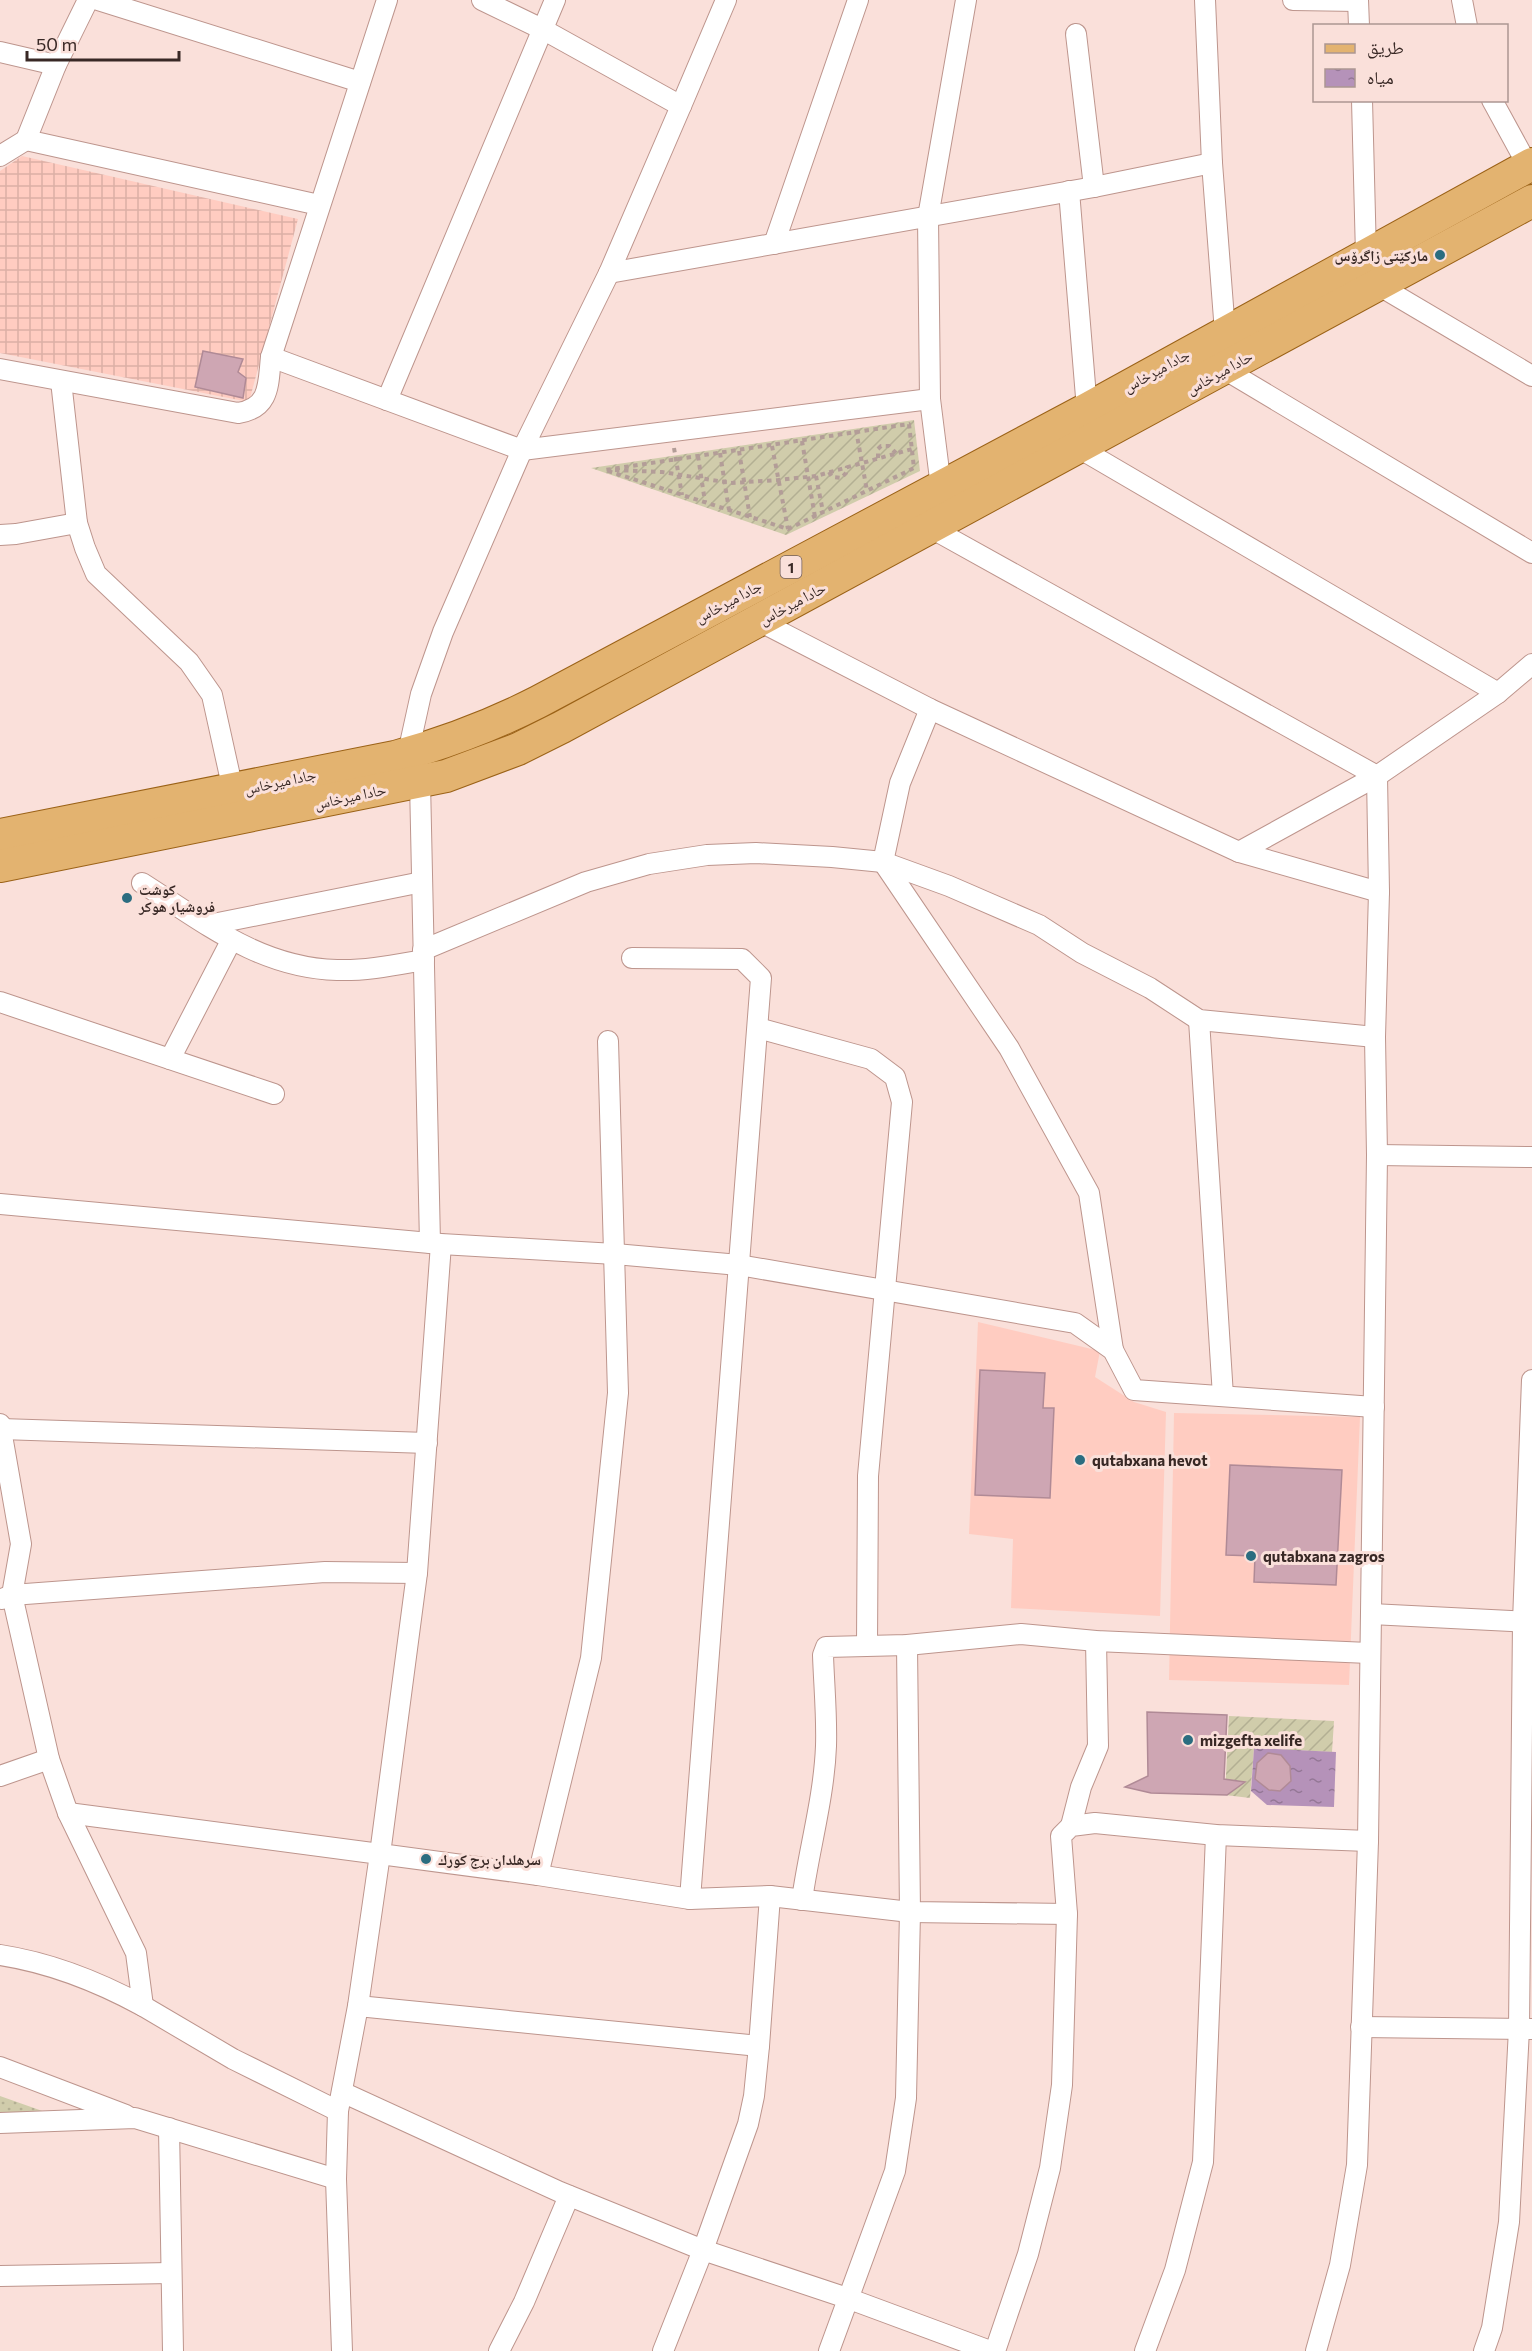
<svg xmlns="http://www.w3.org/2000/svg" width="1532" height="2351" font-family="Commissioner,'Noto Naskh Arabic',sans-serif">
  <style>
    .built { fill: #ffccc1 }
    .industrial { fill: url(#industrial-grid) }
    .park { fill: url(#park-dots) }
    .garden { fill: url(#garden-furrows) }
    .water { fill: url(#water-ripples) }
    .building { fill: #cea6b3; stroke: #b08a96; stroke-width: 1.5 }
    .lines { fill: none; stroke-linecap: round; stroke-linejoin: round }
    .minor-casing { stroke: #bd958d; stroke-width: 22 }
    .primary-casing { stroke: #9b6217; stroke-width: 34 }
    .path { stroke: #b39d98; stroke-width: 4; stroke-dasharray: 4.5 4.5; stroke-linecap: butt }
    .minor { stroke: #fff; stroke-width: 20 }
    .primary { stroke: #e3b370; stroke-width: 32 }
    .poi-dot { fill: #2b6d80; stroke: #fae0da; stroke-width: 2 }
    .labels { text-anchor: middle; dominant-baseline: central; stroke-width: 6; stroke-linejoin: round; paint-order: stroke }
    .shield { fill: #fae0da; stroke: #725f5b; stroke-width: 1.5 }
    .shield-label { font-size: 14px; font-weight: bold; fill: #382825 }
    .poi-label { font-size: 15px; font-weight: bold; fill: #382825; stroke: #fae0da; text-anchor: start }
    .street-label { font-size: 15px; fill: #382825; stroke: #fae0da }
  </style>
  <defs>
    <pattern id="industrial-grid" width="8" height="8" patternUnits="userSpaceOnUse" patternTransform="scale(1.5)"><rect width="8" height="8" fill="#ffccc1"/><path d="M0 4h8M4 0v8" fill="none" stroke="#dbafa6"/></pattern>
    <pattern id="park-dots" width="8" height="8" patternUnits="userSpaceOnUse" patternTransform="scale(1.5)"><rect width="8" height="8" fill="#d0ccab"/><path d="M2 2h.1M6 6h.1" fill="none" stroke="#b3af93" stroke-width="1.8" stroke-linecap="round"/></pattern>
    <pattern id="garden-furrows" width="10" height="10" patternUnits="userSpaceOnUse" patternTransform="scale(1.5)"><rect width="10" height="10" fill="#d0ccab"/><path d="M-1 1l2-2M0 10L10 0M9 11l2-2" fill="none" stroke="#b3af93"/></pattern>
    <pattern id="water-ripples" width="26" height="14" patternUnits="userSpaceOnUse" patternTransform="scale(1.5)"><rect width="26" height="14" fill="#b592b9"/><path d="M2 4q2-2 4 0t4 0M15 11q2-2 4 0t4 0" fill="none" stroke="#947796"/></pattern>
  </defs>
  <rect width="100%" height="100%" fill="#fae0da"/>
  <g class="built">
    <path d="M978 1322 1100 1351 1095 1377 1134 1402 1166 1412 1160 1616 1011 1608 1013 1539 969 1534Z"/>
    <path d="M1174 1413 1360 1417 1349 1685 1169 1680Z"/>
  </g>
  <path class="industrial" d="M22 156 298 219 249 402 0 353V171Z"/>
  <path class="park" d="M0 2096 48 2113 0 2114Z"/>
  <g class="garden">
    <path d="M914 420 920 471 786 535 591 468Z"/>
    <path d="M1229 1716 1334 1721 1332 1752 1254 1748 1250 1798 1225 1795Z"/>
  </g>
  <path class="water" d="M1254 1748 1336 1752 1334 1807 1267 1805 1251 1791Z"/>
  <g class="building">
    <path d="M203 351 243 359 238 372 246 378 243 398 195 387Z"/>
    <path d="M980 1370 1045 1373 1043 1408H1054L1050 1498 975 1495Z"/>
    <path d="M1230 1465 1342 1470 1336 1585 1254 1582 1255 1556 1226 1555Z"/>
    <path d="M1147 1712 1227 1715 1224 1779 1245 1782 1227 1795 1151 1793 1125 1787 1148 1776Z"/>
    <path d="M1268 1753 1281 1755 1290 1766 1291 1781 1280 1791 1269 1790 1255 1779 1257 1763Z"/>
  </g>
  <g class="lines">
    <g class="minor-casing">
      <g id="minor">
        <path d="M88 0 56 65 26 140 319 205"/>
        <path d="M98 0 360 82"/>
        <path d="M482 0 544 30 681 106 609 273 522 450 930 399"/>
        <path d="M1205 0 1212 163 1225 332"/>
        <path d="M1293 0 1358 1"/>
        <path d="M1358 0 1359 26"/>
        <path d="M1462 0 1467 26"/>
        <path d="M1076 34 1094 187"/>
        <path d="M0 52 56 65"/>
        <path d="M1362 100 1366 255"/>
        <path d="M1492 100 1528 166"/>
        <path d="M681 106 726 0"/>
        <path d="M0 156 26 140"/>
        <path d="M1069 191 1087 409"/>
        <path d="M774 244 858 0"/>
        <path d="M609 273 1094 187 1212 163"/>
        <path d="M1378 285 1532 376"/>
        <path d="M271 357 522 450 443 632 421 694 408 753"/>
        <path d="M0 369 238 413C271 408 268 383 271 357L387 0"/>
        <path d="M1224 369 1532 553"/>
        <path d="M61 381 77 523 85 548 96 574 189 662 212 695 233 790"/>
        <path d="M387 400 555 0"/>
        <path d="M1079 448 1498 693"/>
        <path d="M941 487 930 399 928 217 966 0"/>
        <path d="M931 528 1377 776 1379 892 1375 1037 1377 1155 1368 1841 1357 2165 1340 2265 1316 2351"/>
        <path d="M0 535 16 534 77 523"/>
        <path d="M759 621 930 709 1239 852 1377 776 1498 693 1532 664"/>
        <path d="M930 709 900 783 883 862 1009 1048 1089 1193 1113 1350"/>
        <path d="M420 782 430 1243"/>
        <path d="M1239 852 1379 892"/>
        <path d="M142 883C205 923 260 968 337 970 366 971 395 965 424 960"/>
        <path d="M208 925 422 882"/>
        <path d="M423 950 586 882 649 864 707 855 756 853 832 857 883 862 949 886 1039 925 1082 953 1150 988 1199 1020 1375 1037"/>
        <path d="M632 958 742 959 761 978 690 1899"/>
        <path d="M0 1002 274 1094"/>
        <path d="M1199 1020 1223 1396"/>
        <path d="M758 1028 871 1059 895 1077 902 1102 868 1476 867 1645"/>
        <path d="M170 1059 231 941"/>
        <path d="M1377 1155 1532 1157"/>
        <path d="M0 1204 441 1244 615 1254 739 1265 1075 1323 1113 1350 1134 1390 1374 1407"/>
        <path d="M441 1244 417 1573 380 1854 538 1875 690 1899 770 1896 910 1912 1067 1914"/>
        <path d="M0 1424 21 1544 12 1595 49 1759 68 1813 136 1953 143 2006C97 1981 52 1963 0 1955"/>
        <path d="M1 1429 427 1443"/>
        <path d="M2 1599 12 1595 325 1572 417 1573"/>
        <path d="M1371 1614 1532 1622"/>
        <path d="M0 1776 49 1759"/>
        <path d="M68 1813 380 1854 358 2006 338 2111 336 2179 342 2351"/>
        <path d="M1071 1826 1081 1787 1098 1746 1096 1641"/>
        <path d="M538 1875 591 1658 618 1393 608 1041"/>
        <path d="M802 1900C809 1849 824 1798 826 1746 827 1716 824 1685 823 1655L826 1647 907 1645 1021 1634 1096 1641 1369 1653"/>
        <path d="M143 2006 233 2059 338 2111"/>
        <path d="M358 2006 759 2046"/>
        <path d="M1361 2027 1532 2029"/>
        <path d="M0 2067 126 2115"/>
        <path d="M342 2092 560 2192 703 2250 847 2298 990 2351"/>
        <path d="M0 2123 135 2118 336 2179"/>
        <path d="M169 2128 173 2351"/>
        <path d="M0 2276 171 2273"/>
        <path d="M499 2351 524 2302 569 2196"/>
        <path d="M663 2351 703 2250 748 2124 754 2096 759 2046 770 1896"/>
        <path d="M829 2351 895 2171 906 2098 910 1912 907 1645"/>
        <path d="M995 2351 1028 2254 1050 2168 1062 2085 1067 1914 1061 1836 1071 1826 1095 1823 1216 1835 1368 1841"/>
        <path d="M1145 2351 1175 2270 1203 2162 1216 1835"/>
        <path d="M1484 2351 1492 2328 1509 2222 1519 2029 1523 1622 1532 1380"/>
      </g>
    </g>
    <g class="primary-casing">
      <g id="primary">
        <path d="M0 835 395 757C445 743 491 726 538 702L1087 409 1532 164"/>
        <path d="M0 866 446 776 518 749 562 727 1532 201"/>
      </g>
    </g>
    <g class="path">
      <path d="M909 424 914 468 788 529 605 470Z"/>
      <path d="M856 430 867 491"/>
      <path d="M802 441 815 517"/>
      <path d="M772 446 788 529"/>
      <path d="M674 448 682 495"/>
      <path d="M739 451 750 517"/>
      <path d="M720 453 729 510"/>
      <path d="M698 456 705 502"/>
      <path d="M878 458V449L881 446H889L896 453"/>
      <path d="M615 470 662 472 731 483 778 480 816 476 912 449"/>
      <path d="M829 472 832 477 841 478 846 473 847 466"/>
      <path d="M816 476 823 512"/>
    </g>
    <use href="#minor" class="minor"/>
    <use href="#primary" class="primary"/>
  </g>
  <g class="poi-dot">
    <circle cx="1440" cy="255" r="6"/>
    <circle cx="127" cy="898" r="6"/>
    <circle cx="1080" cy="1460" r="6"/>
    <circle cx="1251" cy="1556" r="6"/>
    <circle cx="1188" cy="1740" r="6"/>
    <circle cx="426" cy="1859" r="6"/>
  </g>
  <g class="labels">
    <rect class="shield" x="780.5" y="556" width="21" height="22" rx="4.5"/>
    <g class="shield-label">
      <text x="791" y="567">1</text>
    </g>
    <g class="poi-label">
      <text x="1428" y="255" text-anchor="end">مارکێتی زاگرۆس</text>
      <text x="139" y="889">كوشت<tspan x="139" dy="17">فروشيار هوكر</tspan></text>
      <text x="1092" y="1460">qutabxana hevot</text>
      <text x="1263" y="1556">qutabxana zagros</text>
      <text x="1200" y="1740">mizgefta xelife</text>
      <text x="438" y="1859">سرهلدان برج كورك</text>
    </g>
    <g class="street-label">
      <text transform="translate(1156 370) rotate(-29)">جادا ميرخاس</text>
      <text transform="translate(1219 372) rotate(-29)">حادا ميرخاس</text>
      <text transform="translate(728 601) rotate(-28)">جادا ميرخاس</text>
      <text transform="translate(792 603) rotate(-28)">حادا ميرخاس</text>
      <text transform="translate(280 781) rotate(-12)">جادا ميرخاس</text>
      <text transform="translate(350 796) rotate(-12)">حادا ميرخاس</text>
    </g>
  </g>
  <rect x="1313" y="24" width="195" height="78" fill="#fae0da" stroke="#ac9692" stroke-width="1.5"/>
  <rect x="1325" y="44" width="30" height="9" fill="#e3b370" stroke="#ac9692" stroke-width="1.5"/>
  <text x="1367" y="54" font-size="18" fill="#382825">طريق</text>
  <rect x="1325" y="69" width="30" height="18" fill="url(#water-ripples)" stroke="#ac9692" stroke-width="1.5"/>
  <text x="1367" y="84" font-size="18" fill="#382825">مياه</text>
  <path d="M27 51v9h152v-9" fill="none" stroke="#382825" stroke-width="3"/>
  <text x="36" y="51" font-size="18" fill="#382825" stroke="#fae0da" stroke-width="4.5" paint-order="stroke">50 m</text>
</svg>
